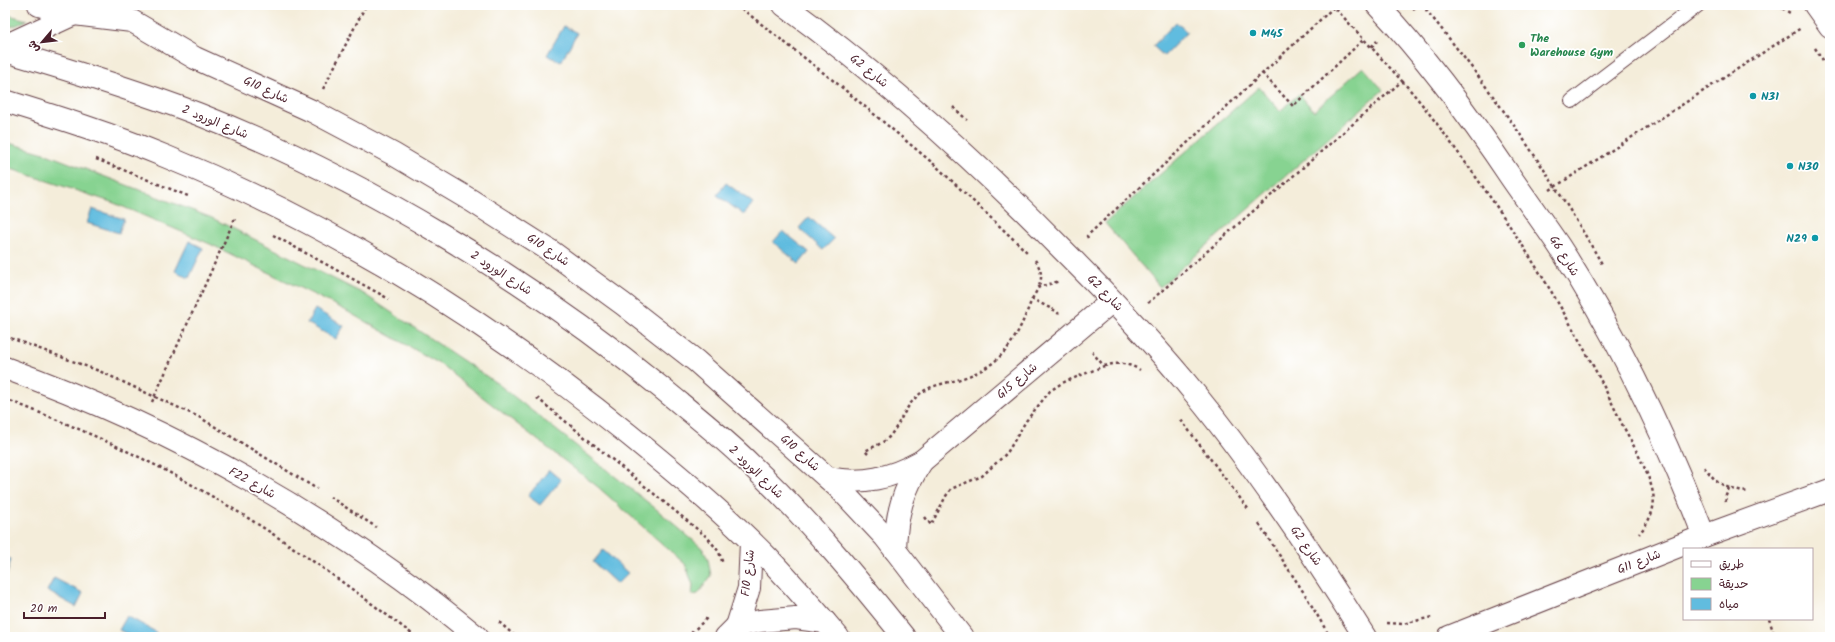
<svg xmlns="http://www.w3.org/2000/svg" width="1835" height="642" font-family="Kalam,'Playpen Sans Arabic',sans-serif">
  <style>
    .green { fill: #87d391; stroke: #68795e }
    .water { fill: #61bcdf; stroke: #566e85 }
    .lines { fill: none; stroke-linecap: round; stroke-linejoin: round }
    .lane-casing { stroke: #643e45; stroke-width: 16 }
    .street-casing { stroke: #643e45; stroke-width: 24 }
    .secondary-casing { stroke: #643e45; stroke-width: 24 }
    .path { stroke: #643e45; stroke-width: 2.5; stroke-dasharray: 3 3; stroke-linecap: butt }
    .lane { stroke: #fff; stroke-width: 14 }
    .street { stroke: #fff; stroke-width: 22 }
    .secondary { stroke: #fff; stroke-width: 22 }
    .culture-dot { fill: #0f9aa8; stroke: #fff; stroke-width: 1.5 }
    .leisure-dot { fill: #2e9e5b; stroke: #fff; stroke-width: 1.5 }
    .labels { text-anchor: middle; dominant-baseline: central; stroke-width: 3.5; stroke-linejoin: round; paint-order: stroke }
    .culture-label { font-size: 12px; font-weight: bold; fill: #0d838f; stroke: #fff; text-anchor: start }
    .leisure-label { font-size: 12px; font-weight: bold; fill: #27864d; stroke: #fff; text-anchor: start }
    .street-label { font-size: 12px; fill: #4a1f2b; stroke: #fff }
  </style>
  <rect width="100%" height="100%" fill="#fff"/>
  <filter id="ink" filterUnits="userSpaceOnUse"><feTurbulence type="fractalNoise" baseFrequency=".025" numOctaves="2"/><feDisplacementMap in="SourceGraphic" scale="8" xChannelSelector="R" yChannelSelector="G"/><feConvolveMatrix kernelMatrix="1 2 1 2 8 2 1 2 1" color-interpolation-filters="sRGB"/></filter>
  <filter id="wash" filterUnits="userSpaceOnUse"><feTurbulence type="fractalNoise" baseFrequency=".012" numOctaves="4" result="noise"/><feDisplacementMap in="SourceGraphic" scale="16" xChannelSelector="R" yChannelSelector="G"/><feGaussianBlur stdDeviation="0.9" result="paint"/><feColorMatrix in="noise" values="0 0 0 0 0 0 0 0 0 0 0 0 0 0 0 0 0 1.4 0 .05"/><feComposite in="paint" operator="in"/></filter>
  <g filter="url(#wash)">
    <rect width="100%" height="100%" fill="#f4edda"/>
    <g class="green">
      <path d="M5 14 27 20 17 25 5 28Z"/>
      <path d="M1363 67 1383 90 1160 287 1105 223 1259 87 1280 111 1299 94 1314 111Z"/>
      <path d="M5 142 41 152 212 218 364 294 498 384 655 508 702 548 708 559 711 576 698 594 692 595 693 585 685 564 598 487 440 364 343 309 210 244 114 203 5 167Z"/>
    </g>
    <g class="water">
      <path d="M1176 22 1187 32 1164 56 1153 46Z"/>
      <path d="M564 26 577 33 561 62 547 55Z"/>
      <path d="M726 183 753 203 744 215 717 195Z"/>
      <path d="M92 209 124 219 119 233 87 223Z"/>
      <path d="M809 217 834 239 823 250 799 228Z"/>
      <path d="M783 231 809 252 799 264 773 242Z"/>
      <path d="M189 241 203 248 189 278 175 271Z"/>
      <path d="M315 309 344 326 336 339 307 323Z"/>
      <path d="M549 470 561 480 540 505 528 496Z"/>
      <path d="M603 550 628 573 617 584 593 562Z"/>
      <path d="M5 557 11 559 7 574 5 573Z"/>
      <path d="M54 578 83 593 76 607 47 591Z"/>
      <path d="M127 616 156 632 154 637H133L119 630Z"/>
    </g>
  </g>
  <g filter="url(#ink)">
    <g class="lines">
      <g class="lane-casing">
        <path id="lane" d="M1572 101 1698 5"/>
      </g>
      <g class="street-casing">
        <g id="street">
          <path d="M39 5 74 14 132 21 195 58 312 111 393 154 472 201 549 250 623 304 696 361 840 489 885 537 962 637"/>
          <path d="M784 5C883 77 975 160 1061 248 1108 295 1154 343 1196 395 1258 471 1313 554 1365 637"/>
          <path d="M1377 5C1428 59 1471 118 1512 179 1528 202 1544 224 1559 246 1617 335 1666 438 1704 536"/>
          <path d="M1815 5 1830 26"/>
          <path d="M5 368C175 429 337 521 477 637"/>
          <path d="M828 478C863 485 891 478 922 461L1112 301"/>
          <path d="M895 550C896 514 903 490 922 461"/>
          <path d="M737 626 749 588 751 542"/>
          <path d="M726 637 737 626 760 621 796 618 825 622"/>
          <path d="M1449 637 1704 536 1830 490"/>
        </g>
      </g>
      <g class="secondary-casing">
        <g id="secondary">
          <path d="M5 46 74 14"/>
          <path d="M5 51C70 70 135 90 198 114 362 178 528 279 664 390 693 414 724 438 751 465 807 518 856 577 904 637"/>
          <path d="M5 101C60 118 114 135 167 157 333 225 488 321 628 434 676 473 724 513 768 558 792 583 815 610 838 637"/>
        </g>
      </g>
      <g class="path">
        <path d="M737 5 839 85 935 165 1028 253"/>
        <path d="M1422 5C1489 86 1550 173 1602 264"/>
        <path d="M1777 5 1790 13"/>
        <path d="M1413 9 1418 5"/>
        <path d="M1815 48 1830 71"/>
        <path d="M1262 73 1293 106 1364 39"/>
        <path d="M1402 81C1425 106 1445 135 1465 162 1525 244 1579 332 1622 424 1632 443 1649 472 1653 493 1656 509 1649 522 1639 534"/>
        <path d="M323 89 366 5"/>
        <path d="M953 107 967 120"/>
        <path d="M96 159 188 196"/>
        <path d="M1550 190 1801 28"/>
        <path d="M273 235 389 299"/>
        <path d="M1088 238 1087 236 1334 7 1371 47"/>
        <path d="M1035 260C1041 269 1043 276 1039 286"/>
        <path d="M1032 299 1039 287 1060 281"/>
        <path d="M1148 303 1402 81 1371 47 1377 41"/>
        <path d="M5 336 99 371 199 417 317 489"/>
        <path d="M1104 366C1118 362 1128 363 1140 370"/>
        <path d="M537 398 708 538 719 552 723 564"/>
        <path d="M5 399C75 426 143 456 208 494 281 536 349 586 416 637"/>
        <path d="M152 402 236 216"/>
        <path d="M1181 420 1249 510"/>
        <path d="M868 454 865 451C873 447 882 444 889 437 901 423 905 405 921 393 932 384 950 383 963 378 1005 364 1017 338 1032 299L1056 311 1059 314"/>
        <path d="M1704 467 1716 481 1729 488"/>
        <path d="M330 497 376 527"/>
        <path d="M1726 502 1725 498 1729 488 1742 492 1749 491"/>
        <path d="M925 517 931 525 946 496 951 489 982 476 1007 453 1026 421 1050 391 1062 383 1104 366 1091 351"/>
        <path d="M1259 524 1306 596 1330 637"/>
        <path d="M1769 619 1775 637"/>
        <path d="M499 622 516 637"/>
        <path d="M1387 623 1403 624 1432 617"/>
        <path d="M687 637 707 618"/>
      </g>
      <use href="#lane" class="lane"/>
      <use href="#street" class="street"/>
      <use href="#secondary" class="secondary"/>
    </g>
  </g>
  <g class="culture-dot">
    <circle cx="1253" cy="33" r="4"/>
    <circle cx="1753" cy="96" r="4"/>
    <circle cx="1790" cy="166" r="4"/>
    <circle cx="1815" cy="238" r="4"/>
  </g>
  <circle class="leisure-dot" cx="1522" cy="45" r="4"/>
  <g class="labels">
    <g class="culture-label">
      <text x="1261" y="33">M45</text>
      <text x="1761" y="96">N31</text>
      <text x="1798" y="166">N30</text>
      <text x="1807" y="238" text-anchor="end">N29</text>
    </g>
    <g class="leisure-label">
      <text x="1530" y="38">The<tspan x="1530" dy="14">Warehouse Gym</tspan></text>
    </g>
    <g class="street-label">
      <text transform="translate(869 71) rotate(39)">G2 شارع</text>
      <text transform="translate(266 90) rotate(25)">G10 شارع</text>
      <text transform="translate(215 122) rotate(22)">شارع الورود 2</text>
      <text transform="translate(548 250) rotate(34)">G10 شارع</text>
      <text transform="translate(1564 256) rotate(58)">G6 شارع</text>
      <text transform="translate(501 273) rotate(33)">شارع الورود 2</text>
      <text transform="translate(1105 293) rotate(46)">G2 شارع</text>
      <text transform="translate(1017 381) rotate(-40)">G15 شارع</text>
      <text transform="translate(800 453) rotate(42)">G10 شارع</text>
      <text transform="translate(756 472) rotate(44)">شارع الورود 2</text>
      <text transform="translate(252 483) rotate(29)">F22 شارع</text>
      <text transform="translate(1306 546) rotate(55)">G2 شارع</text>
      <text transform="translate(1639 562) rotate(-22)">G11 شارع</text>
      <text transform="translate(748 573) rotate(-84)">F10 شارع</text>
    </g>
  </g>
  <rect width="1835" height="642" fill="none" stroke="#fff" stroke-width="20"/>
  <rect x="1683" y="548" width="130" height="72" fill="#ffffff" stroke="#b7a5aa"/>
  <rect x="1691" y="561" width="20" height="6" fill="#ffffff" stroke="#b7a5aa"/>
  <text x="1719" y="568" font-size="12" fill="#4a1f2b">طريق</text>
  <rect x="1691" y="578" width="20" height="12" fill="#87d391" stroke="#b7a5aa"/>
  <text x="1719" y="588" font-size="12" fill="#4a1f2b">حديقة</text>
  <rect x="1691" y="598" width="20" height="12" fill="#61bcdf" stroke="#b7a5aa"/>
  <text x="1719" y="608" font-size="12" fill="#4a1f2b">مياه</text>
  <g transform="translate(42 42) rotate(242)" stroke="#ffffff" stroke-width="3" paint-order="stroke">
  <path d="M0-3L7 15L0 10L-7 15Z" fill="#4a1f2b"/>
  <text y="-6" font-size="11" font-weight="bold" text-anchor="middle" fill="#4a1f2b">ش</text>
  </g>
  <path d="M24 612v6h81v-6" fill="none" stroke="#4a1f2b" stroke-width="2"/>
  <text x="30" y="612" font-size="12" fill="#4a1f2b" stroke="#ffffff" stroke-width="3" paint-order="stroke">20 m</text>
</svg>
